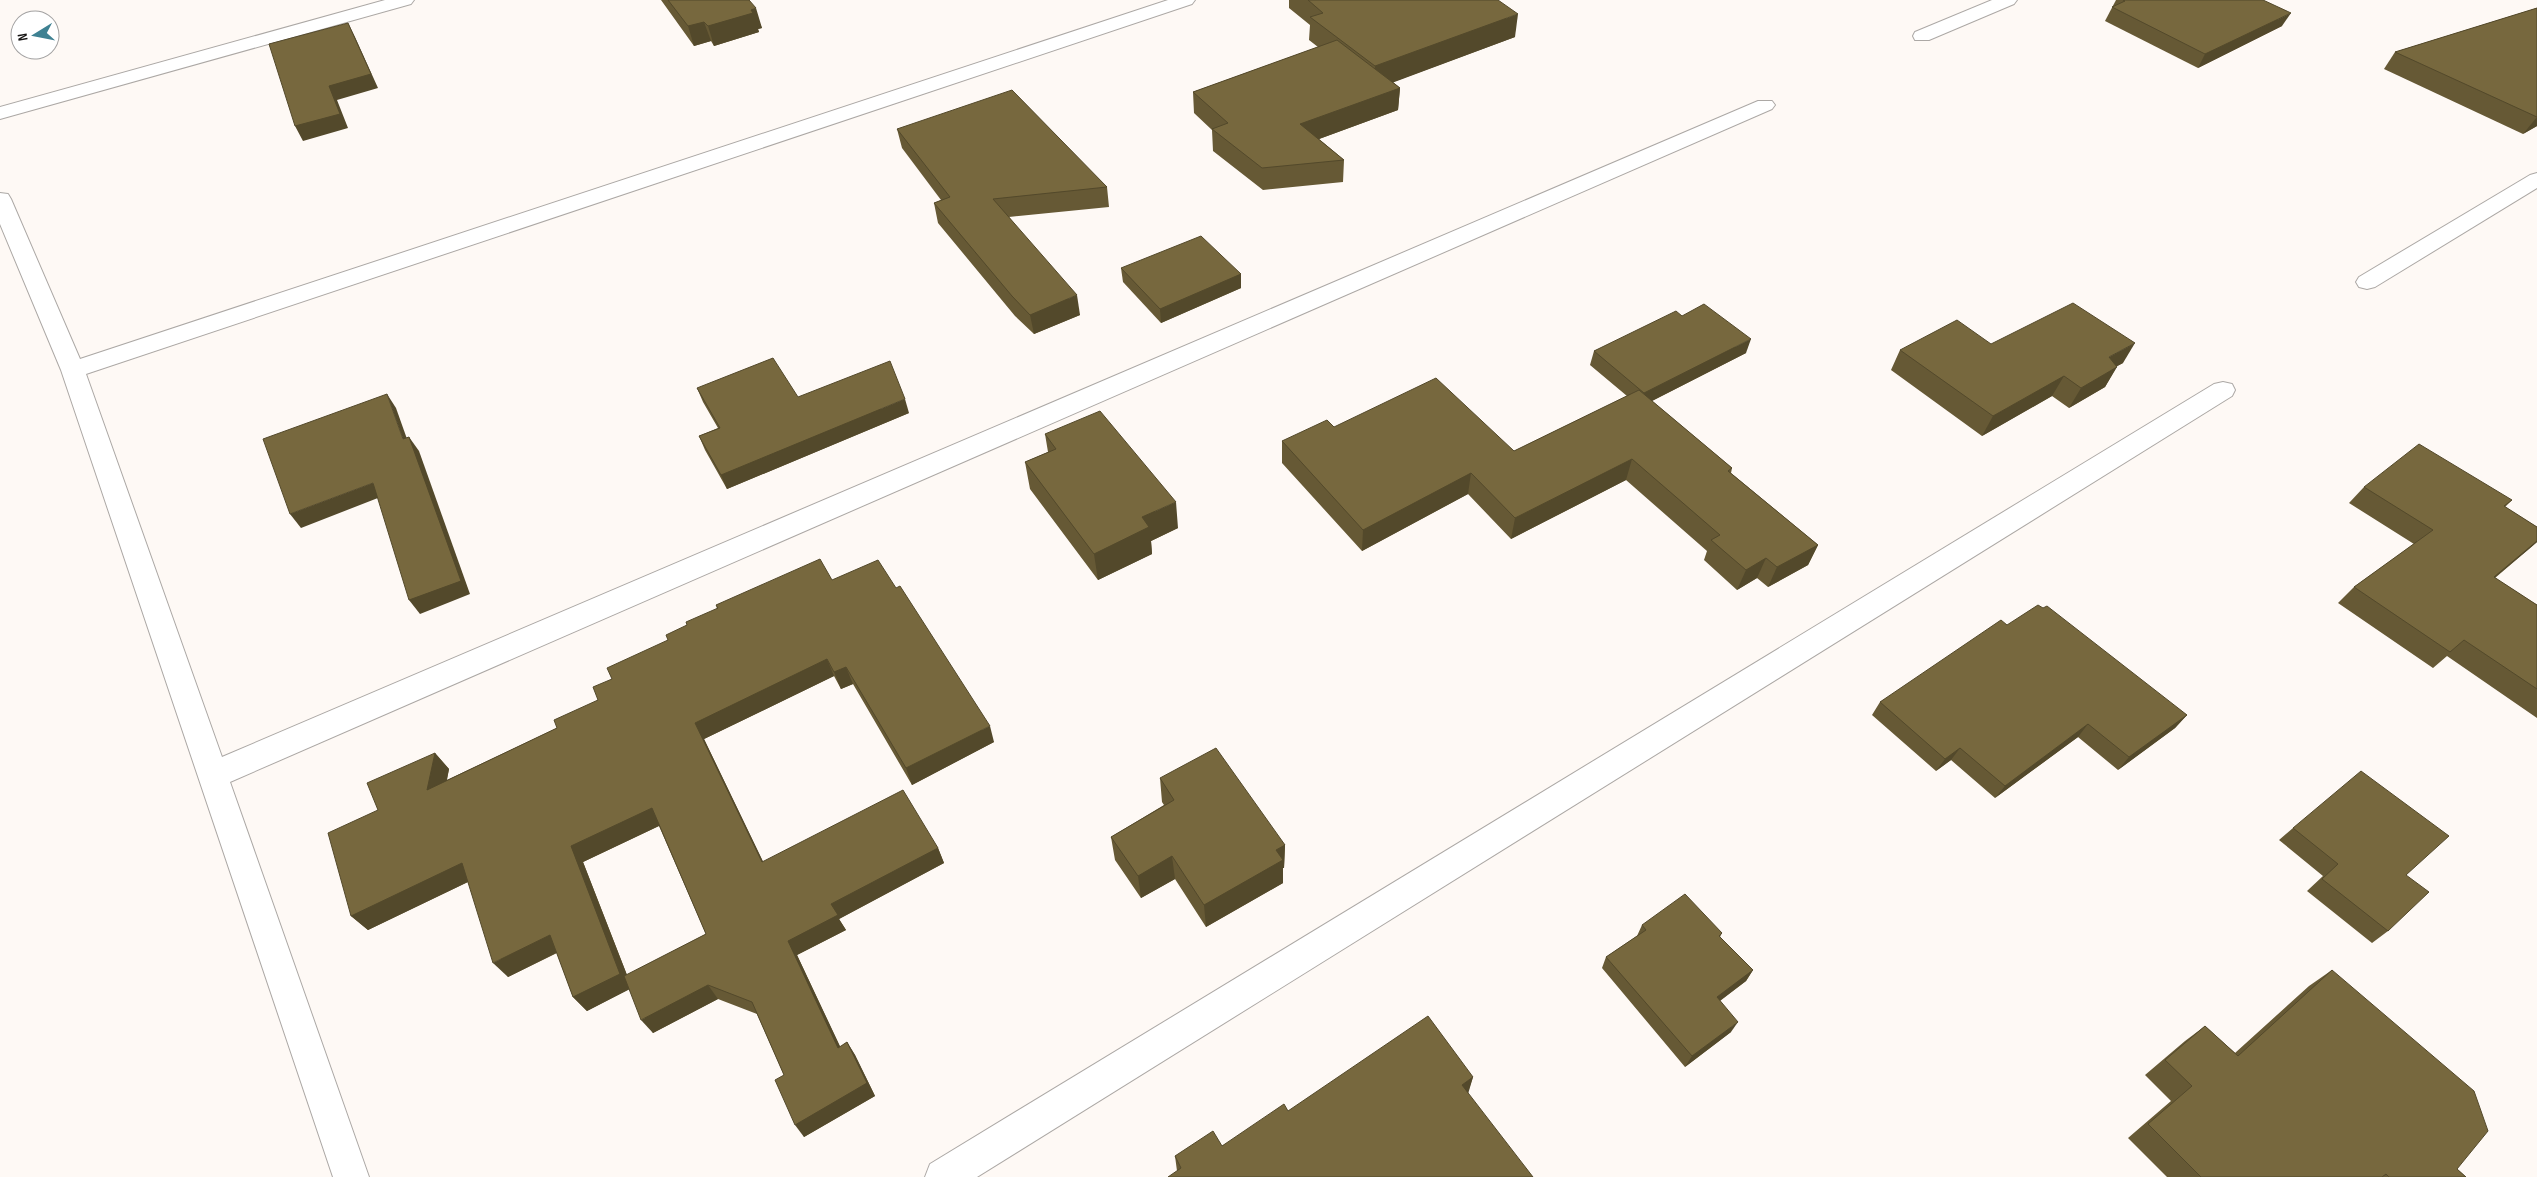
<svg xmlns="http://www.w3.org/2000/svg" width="2537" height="1177" font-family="'Sofia Sans Condensed',sans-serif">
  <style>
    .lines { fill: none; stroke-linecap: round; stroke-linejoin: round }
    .minor-casing { stroke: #aca8a5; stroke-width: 2 }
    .minor { fill: #fff; fill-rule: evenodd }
    .wall { fill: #665935; fill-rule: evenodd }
    .shaded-wall { fill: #53492b }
    .building { fill: #77683e; stroke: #53492b }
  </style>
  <rect width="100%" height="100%" fill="#fef9f5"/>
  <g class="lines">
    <g class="minor-casing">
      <g id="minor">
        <path d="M385 0H414L411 4 0 119V107Z"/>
        <path d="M1168 0H1195L1192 4 86 374 222 757 1758 101H1772L1775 105 1772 109 230 782 369 1177H333L61 370 0 224V193L8 194 11 199 80 359Z"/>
        <path d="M1992 0H2017L2014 4 1929 40H1915L1913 36 1915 32Z"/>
        <path d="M2537 173V188L2375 287 2367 289 2359 287 2356 282 2359 277 2530 175Z"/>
        <path d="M2223 382 2232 384 2235 390 2232 396 977 1177H925L930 1164 2214 384Z"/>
      </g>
    </g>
    <use href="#minor" class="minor"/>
  </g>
  <g class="wall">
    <path d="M661 0H749L762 28 758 29 759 32 714 46 711 41 694 46Z"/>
    <path d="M1289 0H1498L1515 37 1393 82 1400 88 1398 110 1319 139 1344 160 1343 182 1263 190 1213 151 1212 130 1194 113 1193 92 1318 47 1309 40 1310 25 1289 8Z"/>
    <path d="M2116 0H2263L2282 26 2198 68 2105 21Z"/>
    <path d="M2537 8V126L2523 134 2384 69 2395 52Z"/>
    <path d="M897 129 1107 187 1109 207 1009 217 1080 315 1034 334 1015 316 938 223 934 203 941 200 902 148Z"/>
    <path d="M1121 268 1241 274V288L1161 323 1123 282Z"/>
    <path d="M1682 316 1746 353 1652 401 1732 468 1731 473 1818 545 1808 565 1768 587 1757 578 1737 590 1704 560 1707 551 1626 480 1511 539 1468 494 1362 551 1282 463V441L1334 427 1514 451 1627 396 1590 365 1594 351Z"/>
    <path d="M1991 344 2123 363 2117 366 2105 387 2069 408 2052 396 1982 436 1891 370 1900 350Z"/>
    <path d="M697 388 798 397 909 413 727 489 705 450 699 436 718 428 703 402Z"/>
    <path d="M1045 434 1178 528 1151 541 1152 554 1098 580 1030 489 1025 462 1048 452Z"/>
    <path d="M2364 487 2512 500 2505 507 2537 527V542L2495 578 2537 605V718L2447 656 2433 668 2338 603 2354 587 2414 544 2349 503Z"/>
    <path d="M832 580 994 742 912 785 853 684 841 689 834 676 704 739 763 862 938 848 944 863 839 919 846 930 797 955 840 1047 847 1042 855 1055 875 1096 804 1137 784 1075 757 1014 718 999 653 1033 629 989 587 1011 573 997 557 953 508 977 468 882 368 930 351 916 378 810 435 753 449 769 447 780 557 728 598 700 612 679 668 640 687 625 717 609 716 605ZM659 826 706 934 627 975 583 862Z"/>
    <path d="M2007 625 2187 715 2175 728 2118 770 2078 737 1995 798 1951 760 1936 771 1872 715 1880 702Z"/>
    <path d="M1160 778 1285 845 1284 868H1283V883L1206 927 1175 879 1141 898 1115 860 1111 837 1164 805 1162 802Z"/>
    <path d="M2293 828 2406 875 2388 931 2372 943 2307 891 2323 876 2279 840Z"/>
    <path d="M1642 925 1722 933 1720 937 1753 970 1746 981 1720 1001 1731 1032 1685 1067 1602 968 1606 957 1637 936Z"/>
    <path d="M2332 970 2457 1169 2466 1177H2167L2128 1138 2171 1101 2145 1075 2185 1041 2205 1026 2235 1053 2309 986Z"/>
    <path d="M1473 1077 1468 1092 1177 1171 1175 1156 1222 1146 1288 1111Z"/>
  </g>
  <g class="shaded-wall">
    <path d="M756 8 762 28 758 29 759 32 714 46 708 26Z"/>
    <path d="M2291 13 2282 26 2198 68 2205 54Z"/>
    <path d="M1518 14 1515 37 1373 90 1375 66Z"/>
    <path d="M704 22 711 41 694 46 688 26Z"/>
    <path d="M348 23 355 37 378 88 337 100 348 128 303 141 295 126Z"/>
    <path d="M1400 88 1398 110 1300 146V124Z"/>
    <path d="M2537 117V126L2523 134Z"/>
    <path d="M1241 274V288L1161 323 1160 309Z"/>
    <path d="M1077 295 1080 315 1034 334 1030 315Z"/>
    <path d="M1751 339 1746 353 1640 407 1644 393Z"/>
    <path d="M2135 343 2123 363 2097 377 2109 357Z"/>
    <path d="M2117 367 2105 387 2069 408 2081 388Z"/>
    <path d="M2064 376 2052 396 1982 436 1993 416Z"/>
    <path d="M387 394 396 408 412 453 403 439Z"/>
    <path d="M905 399 909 413 727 489 721 475Z"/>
    <path d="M409 437 419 451 470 594 420 614 409 600Z"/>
    <path d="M1632 459 1626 480 1511 539 1515 518Z"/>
    <path d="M1471 473 1468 494 1362 551 1363 530Z"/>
    <path d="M373 483 383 496 301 528 290 514Z"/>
    <path d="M1176 502 1178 528 1151 541 1152 554 1098 580 1094 554 1142 517Z"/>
    <path d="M2537 541V542L2529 549 2476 593 2494 577Z"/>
    <path d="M1818 545 1808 565 1768 587 1777 567Z"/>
    <path d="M1766 558 1757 578 1737 590 1746 570Z"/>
    <path d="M827 659 834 676 704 739 771 878 762 862 695 723Z"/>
    <path d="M846 667 853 684 841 689 834 672Z"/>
    <path d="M2187 715 2175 728 2118 770 2129 757Z"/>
    <path d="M2088 724 2078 737 1995 798 2005 786Z"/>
    <path d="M990 726 994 742 912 785 906 768Z"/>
    <path d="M1960 748 1951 760 1936 771 1945 759Z"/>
    <path d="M435 753 449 769 441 806 427 790Z"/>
    <path d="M652 808 663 824 583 862 632 988 587 1011 573 997 571 846Z"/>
    <path d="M1285 845 1284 868H1283V883L1206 927 1204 905 1276 850Z"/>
    <path d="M938 848 944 863 839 919 846 930 797 955 847 1061 838 1048 788 941 831 904Z"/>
    <path d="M1172 856 1175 879 1141 898 1138 876Z"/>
    <path d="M462 863 476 878 368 930 351 916Z"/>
    <path d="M550 935 564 949 508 977 493 963Z"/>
    <path d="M1753 970 1746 981 1710 1008 1717 997Z"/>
    <path d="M708 985 718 999 653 1033 641 1020Z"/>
    <path d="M1738 1022 1731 1032 1685 1067 1692 1056Z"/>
    <path d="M847 1042 855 1055 875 1096 804 1137 795 1125Z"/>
    <path d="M1473 1077 1468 1094 1462 1085Z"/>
  </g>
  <g class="building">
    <path d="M668 0H749L756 8 751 10 753 13 708 26 704 22 688 26Z"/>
    <path d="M1308 0H1498L1518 14 1375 66 1310 17 1323 13Z"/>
    <path d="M2123 0H2263L2291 13 2205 54 2112 7 2125 1Z"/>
    <path d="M2537 8V117L2395 52Z"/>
    <path d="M348 23 371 74 329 86 340 114 295 126 269 44Z"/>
    <path d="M1337 40 1400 88 1300 124 1344 160 1262 168 1212 129 1228 123 1193 92Z"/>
    <path d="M1012 90 1107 187 993 199 1077 295 1030 315 1012 296 934 203 950 197 897 129Z"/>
    <path d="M1201 236 1241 274 1160 309 1121 268Z"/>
    <path d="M2073 303 2135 343 2109 357 2117 367 2081 388 2064 376 1993 416 1900 350 1957 320 1991 344Z"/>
    <path d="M1704 304 1751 339 1644 393 1594 351 1676 311 1682 316Z"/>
    <path d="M773 358 798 397 890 361 905 399 721 475 699 436 720 428 697 388Z"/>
    <path d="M1436 378 1514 451 1639 390 1732 468 1728 471 1818 545 1777 567 1766 558 1746 570 1711 540 1720 535 1632 459 1515 518 1471 473 1363 530 1282 441 1327 420 1334 427Z"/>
    <path d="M387 394 403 439 409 437 461 581 409 600 373 483 290 514 263 439Z"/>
    <path d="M1100 411 1176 502 1142 517 1149 527 1094 554 1025 462 1056 449 1045 434Z"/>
    <path d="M2419 444 2512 500 2504 506 2537 527V541L2494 577 2537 605V689L2464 640 2450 652 2354 587 2433 530 2364 487Z"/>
    <path d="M820 559 832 580 878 560 896 588 900 586 990 726 906 768 846 667 834 672 827 659 695 723 762 862 903 790 938 848 831 904 838 915 788 941 838 1048 847 1042 867 1083 795 1125 775 1080 784 1075 752 1002 708 985 641 1020 624 976 706 934 652 808 571 846 620 974 573 997 550 935 493 963 462 863 351 916 328 833 378 810 367 783 435 753 427 790 557 728 554 720 598 700 593 687 612 679 607 668 668 640 666 635 687 625 686 622 718 608 716 605Z"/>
    <path d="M2038 605 2043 608 2047 606 2187 715 2129 757 2088 724 2005 786 1960 748 1945 759 1880 702 2001 620 2007 625Z"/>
    <path d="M1216 748 1285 845 1276 850 1283 860 1204 905 1172 856 1138 876 1111 837 1174 800 1160 778Z"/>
    <path d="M2361 771 2449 836 2406 875 2429 892 2388 931 2322 879 2338 864 2293 828Z"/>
    <path d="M1685 894 1722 933 1719 936 1753 970 1717 997 1738 1022 1692 1056 1606 957 1646 930 1642 925Z"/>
    <path d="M2332 970 2474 1091 2488 1131 2457 1169 2466 1177H2389L2386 1174 2382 1177H2201L2148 1124 2192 1086 2165 1060 2205 1026 2238 1056Z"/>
    <path d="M1428 1016 1473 1077 1462 1085 1533 1177H1168L1181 1168 1175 1156 1213 1131 1222 1146 1284 1104 1288 1111Z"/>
  </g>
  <g transform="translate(35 35) rotate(260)"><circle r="24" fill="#ffffff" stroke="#a2a1a1"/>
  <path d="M0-4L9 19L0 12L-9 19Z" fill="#3e8192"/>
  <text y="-8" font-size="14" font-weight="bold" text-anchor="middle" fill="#161413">N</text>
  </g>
</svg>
